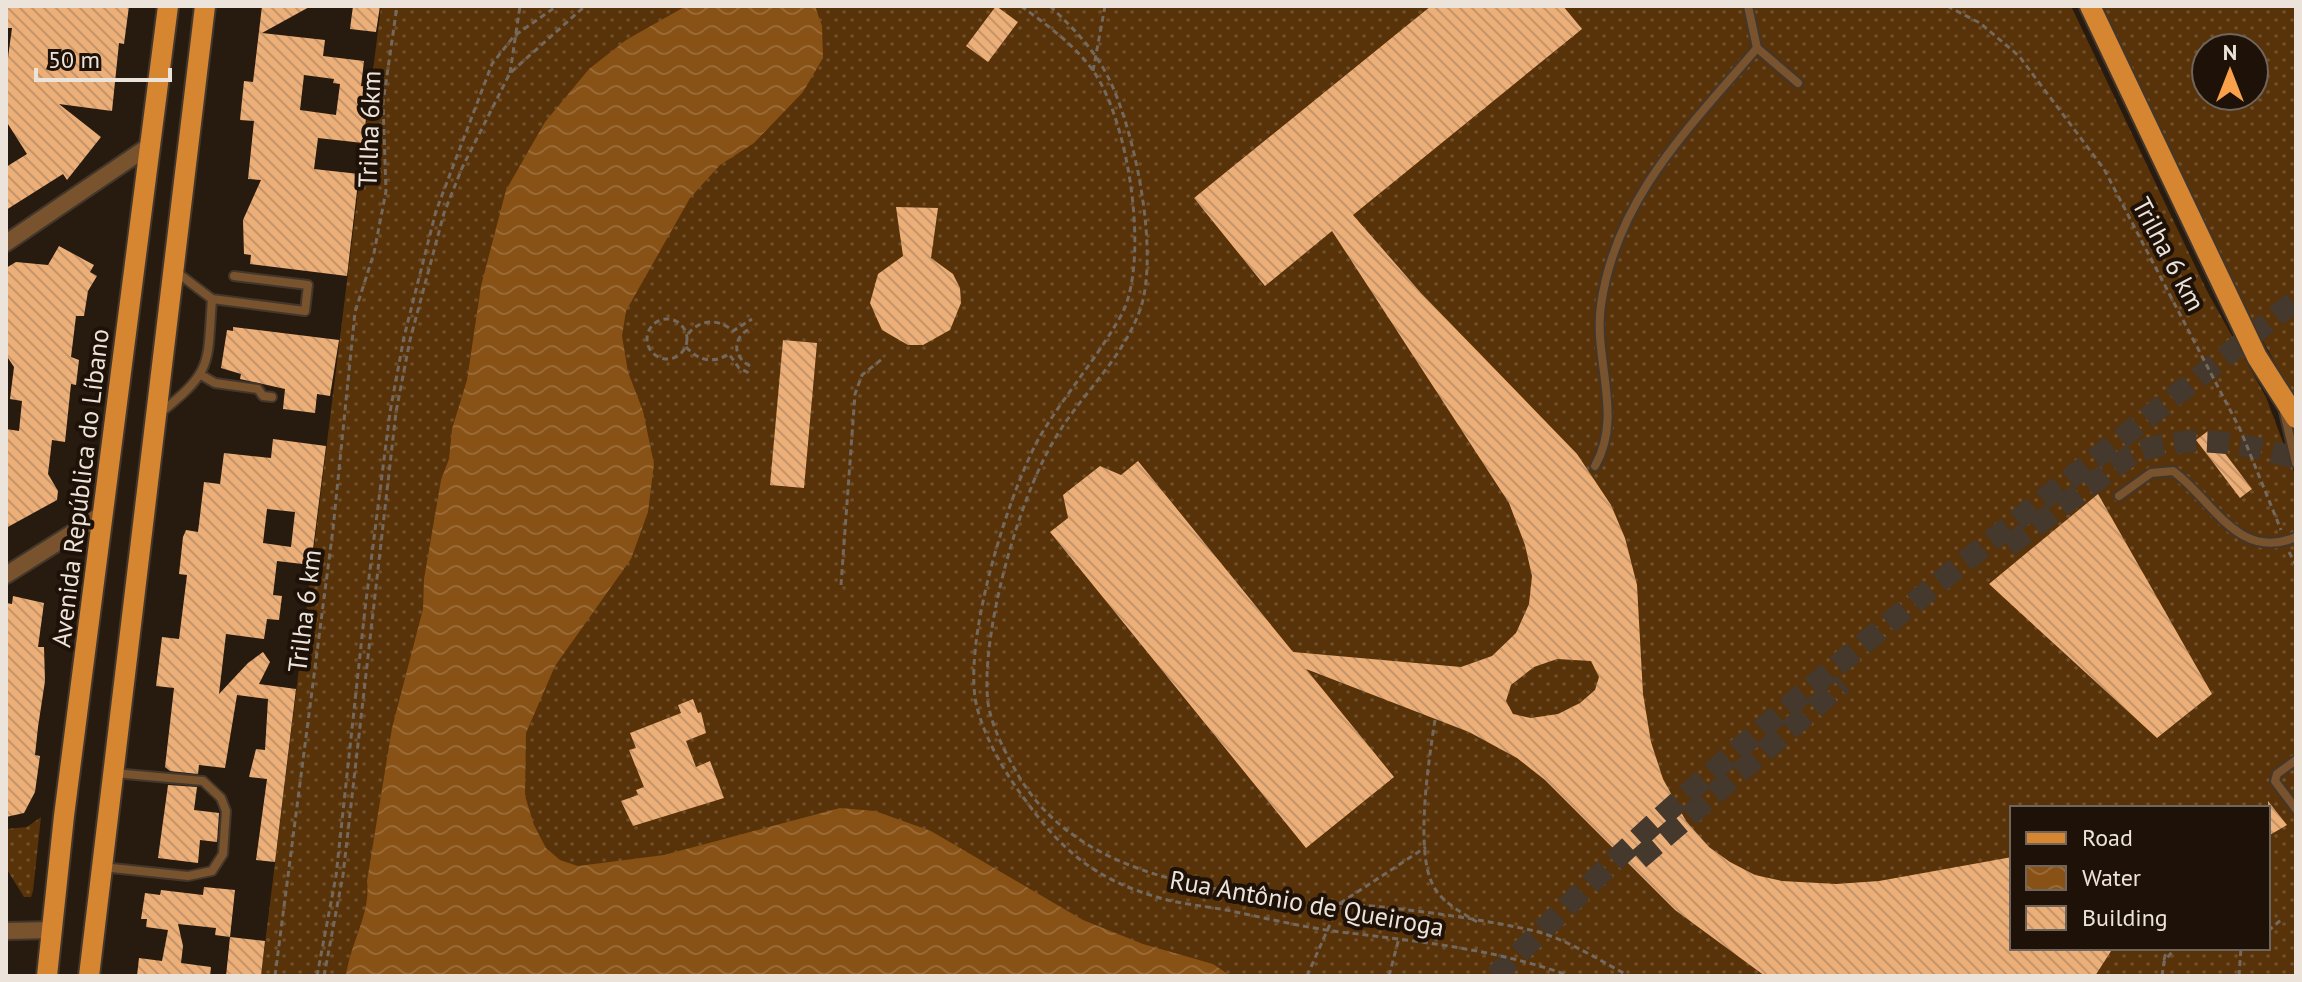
<svg xmlns="http://www.w3.org/2000/svg" width="2302" height="982" font-family="'PT Sans',sans-serif">
  <style>
    .grass { fill: url(#grass-dots); fill-rule: evenodd }
    .water { fill: url(#water-waves) }
    .building { fill: url(#building-back-hatch); fill-rule: evenodd }
    .lines { fill: none; stroke-linecap: round; stroke-linejoin: round }
    .trunk-tunnel { stroke: #45392e; stroke-width: 22; stroke-dasharray: 22 11; stroke-linecap: butt }
    .service-casing { stroke: #43372c; stroke-width: 12 }
    .minor-casing { stroke: #43372c; stroke-width: 20 }
    .primary-casing { stroke: #43372c; stroke-width: 24 }
    .path { stroke: #74695e; stroke-width: 3; stroke-dasharray: 6 4; stroke-linecap: butt }
    .service { stroke: #79522e; stroke-width: 8 }
    .minor { stroke: #79522e; stroke-width: 16 }
    .primary { stroke: #d68531; stroke-width: 20 }
    .labels { text-anchor: middle; dominant-baseline: central; stroke-width: 8; stroke-linejoin: round; paint-order: stroke }
    .street-label { font-size: 26px; fill: #ece3db; stroke: #1e1107 }
  </style>
  <defs>
    <pattern id="grass-dots" width="8" height="8" patternUnits="userSpaceOnUse" patternTransform="scale(2)"><rect width="8" height="8" fill="#583208"/><path d="M2 2h.1M6 6h.1" fill="none" stroke="#70502b" stroke-width="1.8" stroke-linecap="round"/></pattern>
    <pattern id="water-waves" width="16" height="10" patternUnits="userSpaceOnUse" patternTransform="scale(2)"><rect width="16" height="10" fill="#885115"/><path d="M0 5q4-4 8 0t8 0" fill="none" stroke="#996a36"/></pattern>
    <pattern id="building-back-hatch" width="6" height="6" patternUnits="userSpaceOnUse" patternTransform="scale(2)"><rect width="6" height="6" fill="#edaf78"/><path d="M-1 5l2 2M0 0l6 6M5-1l2 2" fill="none" stroke="#c4946a"/></pattern>
  </defs>
  <rect width="100%" height="100%" fill="#271b0f"/>
  <g class="grass">
    <path d="M381 6H2071L2207 291 2266 397 2296 477V976H261ZM2012 808H2268V948H2012Z"/>
    <path d="M2102 6H2296V402L2218 257ZM2206 48H2254V96H2206Z"/>
    <path d="M41 817 33 891 31 897H24L6 868V829L27 827Z"/>
  </g>
  <path class="water" d="M686 6H815L822 26 823 58 803 92 754 143 720 165 690 198 626 311 622 336 628 372 643 411 654 464 648 512 631 559 555 666 526 733 525 796 534 825 546 848 560 860 578 866 664 855 840 808 875 811 931 831 1083 920 1143 944 1213 964 1231 976H346C350 943 371 914 367 881L392 728 423 609 424 579 441 480 449 459 452 429 467 380 481 286 506 190 545 122 589 69 626 40Z"/>
  <g class="building">
    <path d="M6 6H129L124 44 119 43 112 111 59 104 101 137 67 180 63 174 6 210V167L27 154 6 121V72L12 28H6Z"/>
    <path d="M262 6H311L262 33 325 40 323 56 364 61 361 86 370 87 363 143 318 138 314 169 359 174 347 276 250 264 251 255 244 254 243 220 261 180 248 179 254 121 240 120 244 81 253 82ZM304 75 334 79 333 83 340 84 336 115 300 110Z"/>
    <path d="M353 6H380L376 32 350 29Z"/>
    <path d="M996 6 1018 22 988 62 966 46Z"/>
    <path d="M1431 6H1563L1582 29 1353 215 1421 293 1577 454 1611 505 1625 538 1637 585 1643 694 1651 742 1663 779 1686 821 1709 847 1730 862 1755 875 1782 881 1836 884 1879 881 2012 857V948H2113L2095 976H1765L1675 910 1545 780 1517 758 1469 732 1306 669 1394 777 1306 848 1050 532 1068 518 1063 495 1100 466 1121 475 1138 461 1293 652 1461 667 1492 656 1516 633 1529 604 1532 576 1525 545 1509 503 1332 231 1265 286 1194 198ZM1557 659 1591 661 1599 677 1595 690 1580 703 1558 714 1531 718 1513 714 1506 701 1511 685 1534 667Z"/>
    <path d="M896 207 938 208 931 258 953 274 960 288 961 303 950 330 923 345H908L882 330 870 303 878 274 903 256Z"/>
    <path d="M59 246 94 265 90 272 97 276 88 291 84 316H76L71 357 79 360 76 385 71 384 65 442 52 440 48 474 58 491 57 500 6 528V429L19 431 22 401 10 399 14 367 6 355V268L16 262 48 265Z"/>
    <path d="M233 327 339 340 330 396 317 394 315 413 283 409 285 389 240 379 241 374 221 368 227 330 233 331Z"/>
    <path d="M783 340 817 343 804 488 770 485Z"/>
    <path d="M2208 431 2252 489 2240 498 2196 440Z"/>
    <path d="M273 439 326 446 311 565 277 561 273 595 282 596 279 620 267 619 264 639 226 634 219 694 248 663 263 652 270 662 259 684 296 689 275 862 256 860 267 779 249 777 256 749 265 750 268 699 237 695 225 768 199 765 198 774 170 771 165 767 174 688 156 686 162 637 179 639 187 575 179 574 183 537 186 530 198 532 204 482 220 484 224 453 271 458ZM267 509 295 512 291 547 263 543Z"/>
    <path d="M2098 494 2212 694 2157 738 1989 584Z"/>
    <path d="M13 596 44 603 38 647H44L45 681 38 727 35 755 40 756 35 792 24 813 6 817V603L12 604Z"/>
    <path d="M693 699 698 713 701 712 706 733 686 741 696 767 710 761 724 798 633 826 621 801 638 795 636 790 644 787 629 750 636 748 630 733 681 713 678 705Z"/>
    <path d="M168 785 197 787 194 810 219 813 217 842 200 840 198 863 158 858Z"/>
    <path d="M2268 801 2287 825 2268 836Z"/>
    <path d="M204 887 235 890 230 937 215 935 216 928 178 924 183 946 181 963 211 967 210 976H137L139 958 162 961 168 930 146 927 147 919H141L145 893 160 895 161 890 203 895Z"/>
    <path d="M230 937 265 941 261 976H226Z"/>
  </g>
  <g class="lines">
    <g class="trunk-tunnel">
      <path d="M2008 546 2131 455C2185 431 2241 443 2296 458"/>
      <path d="M1639 859 1843 683"/>
      <path d="M1495 976C1549 924 1602 871 1657 821 1861 636 2082 471 2296 300"/>
    </g>
    <g class="service-casing">
      <g id="service">
        <path d="M1748 6 1757 48 1798 83"/>
        <path d="M212 299 305 311 308 285 234 276"/>
        <path d="M201 375 215 383 258 389 263 396 272 397"/>
        <path d="M2284 412 2296 463"/>
        <path d="M159 414C214 370 207 365 212 299L175 271"/>
        <path d="M1595 466C1624 416 1593 359 1601 305 1616 198 1690 127 1757 48"/>
        <path d="M2119 496 2151 473 2173 471C2213 500 2238 562 2296 537"/>
        <path d="M2296 760 2277 774 2275 781 2296 809"/>
        <path d="M102 867 188 876 212 871 223 854 226 811 221 798 203 781 114 773"/>
      </g>
    </g>
    <g class="minor-casing">
      <g id="minor">
        <path d="M6 243 149 146"/>
        <path d="M6 575 104 513"/>
        <path d="M6 931 53 930"/>
      </g>
    </g>
    <g class="primary-casing">
      <g id="primary">
        <path d="M2090 6 2257 357 2296 418"/>
        <path d="M47 976 64 816 168 6"/>
        <path d="M89 976 205 6"/>
      </g>
    </g>
    <g class="path">
      <path d="M1021 6C1047 25 1075 45 1094 72 1129 123 1149 256 1123 312 1099 356 1065 394 1039 438 1008 494 959 650 978 711 987 742 1004 771 1023 797 1062 851 1094 879 1160 898 1181 904 1204 906 1226 910 1261 917 1297 926 1333 931 1414 941 1493 948 1570 976"/>
      <path d="M1050 6C1072 27 1093 48 1107 75 1135 128 1160 254 1140 310 1121 362 1079 396 1053 442 1018 501 980 636 988 703 992 728 1005 752 1017 773 1087 897 1268 895 1392 908 1436 913 1483 920 1526 929 1562 936 1597 959 1629 976"/>
      <path d="M1947 6 1980 23 2019 56 2104 169 2240 429 2281 530"/>
      <path d="M1093 71 1105 6"/>
      <path d="M510 73 520 6"/>
      <circle cx="667" cy="339" r="20"/>
      <path d="M688 334C700 319 718 318 733 331L752 319"/>
      <path d="M686 347C699 361 713 364 729 354L739 368 749 373"/>
      <path d="M750 366C731 356 733 335 752 328"/>
      <path d="M2289 552 2296 565"/>
      <path d="M841 585 855 394 862 375 882 359"/>
      <path d="M1435 720C1429 758 1414 854 1434 887 1443 903 1461 912 1477 922"/>
      <path d="M2268 931 2282 919"/>
      <path d="M2164 960 2167 948"/>
      <path d="M275 976 333 529 355 312 374 253 386 191 383 103 397 6"/>
      <path d="M317 976 336 876 365 609 390 412 404 337 436 211 492 64 514 36 557 6"/>
      <path d="M324 976 343 875 396 412 410 340 444 213 462 168 510 73 585 6"/>
      <path d="M1307 976 1339 904 1426 847"/>
      <path d="M1389 976 1399 938"/>
      <path d="M2162 976 2164 962 2175 948"/>
      <path d="M2239 976 2241 948"/>
    </g>
    <use href="#service" class="service"/>
    <use href="#minor" class="minor"/>
    <use href="#primary" class="primary"/>
  </g>
  <g class="labels">
    <g class="street-label">
      <text transform="translate(369 129) rotate(-88)">Trilha 6km</text>
      <text transform="translate(2169 254) rotate(62)">Trilha 6 km</text>
      <text transform="translate(80 488) rotate(-83)">Avenida República do Líbano</text>
      <text transform="translate(304 611) rotate(-83)">Trilha 6 km</text>
      <text transform="translate(1307 903) rotate(10)">Rua Antônio de Queiroga</text>
    </g>
  </g>
  <rect width="2302" height="982" fill="none" stroke="#ece3db" stroke-width="16"/>
  <rect x="2010" y="806" width="260" height="144" fill="#1e1107" stroke="#70655c" stroke-width="2"/>
  <rect x="2026" y="832" width="40" height="12" fill="#d68531" stroke="#70655c" stroke-width="2"/>
  <text x="2082" y="846" font-size="24" fill="#ece3db">Road</text>
  <rect x="2026" y="866" width="40" height="24" fill="url(#water-waves)" stroke="#70655c" stroke-width="2"/>
  <text x="2082" y="886" font-size="24" fill="#ece3db">Water</text>
  <rect x="2026" y="906" width="40" height="24" fill="url(#building-back-hatch)" stroke="#70655c" stroke-width="2"/>
  <text x="2082" y="926" font-size="24" fill="#ece3db">Building</text>
  <g transform="translate(2230 72)"><circle r="38" fill="#1e1107" stroke="#70655c" stroke-width="2"/>
  <path d="M0-6L14 30L0 20L-14 30Z" fill="#f8a14a"/>
  <text y="-12" font-size="22" font-weight="bold" text-anchor="middle" fill="#ece3db">N</text>
  </g>
  <path d="M36 68v12h134v-12" fill="none" stroke="#ece3db" stroke-width="4"/>
  <text x="48" y="68" font-size="24" fill="#ece3db" stroke="#1e1107" stroke-width="6" paint-order="stroke">50 m</text>
</svg>
